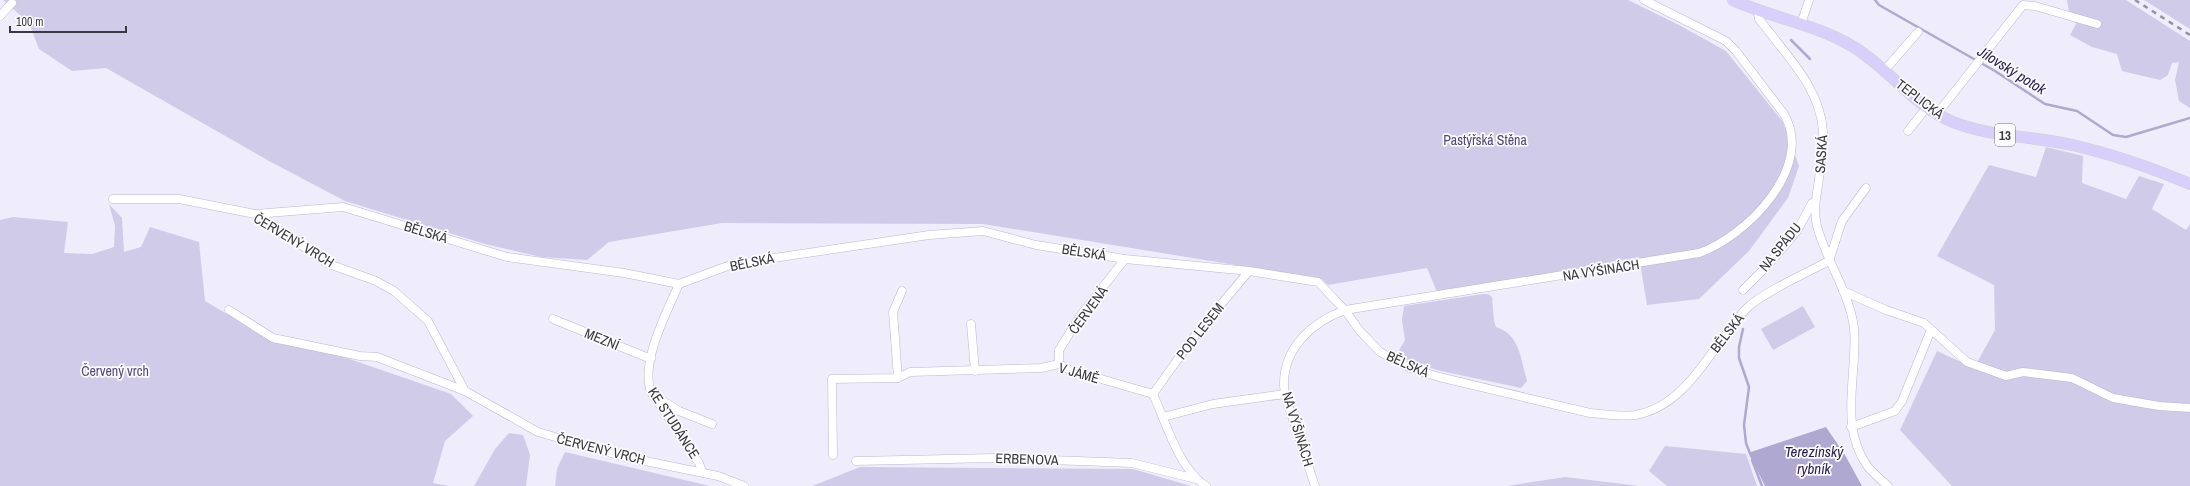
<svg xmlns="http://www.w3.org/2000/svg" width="2190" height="486" font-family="'Archivo Narrow',sans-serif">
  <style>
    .green { fill: #d0cbe8 }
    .water { fill: #afa8d1 }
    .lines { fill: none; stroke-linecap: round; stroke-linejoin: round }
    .stream { stroke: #afa8d1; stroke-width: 2.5 }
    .minor-casing { stroke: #bbb7cf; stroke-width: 9 }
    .major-casing { stroke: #d0cfd2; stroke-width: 12 }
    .minor { stroke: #fff; stroke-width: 8 }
    .major { stroke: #d8d0fa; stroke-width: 11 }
    .rail { stroke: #94939f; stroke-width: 2.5; stroke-dasharray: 5 5; stroke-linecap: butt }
    .labels { text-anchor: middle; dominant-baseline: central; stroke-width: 3.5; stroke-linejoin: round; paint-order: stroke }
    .shield { fill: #fcfcfc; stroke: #74747a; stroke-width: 1 }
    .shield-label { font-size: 13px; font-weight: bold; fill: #3a3942 }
    .street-label { font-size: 14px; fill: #3a3942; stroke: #fcfcfc }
    .park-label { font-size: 14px; fill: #54477d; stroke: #fcfcfc }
    .water-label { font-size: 15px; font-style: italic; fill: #2e2053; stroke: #fcfcfc }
  </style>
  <rect width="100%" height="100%" fill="#efedfc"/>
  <g class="green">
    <path d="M3 0H1628L1679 25 1726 51 1783 122 1799 166 1788 198 1749 251 1699 299 1647 305 1639 257 1437 292 1427 268 1328 285 1322 279 983 224 722 223 609 242 587 260 541 257 485 244 345 201 269 161 106 68 72 71 39 49 29 23Z"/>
    <path d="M2067 0H2126L2190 41V108L2179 101 2175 80 2179 62 2172 63 2168 75 2160 80 2122 71 2117 54 2092 47 2070 35 2076 24 2069 11Z"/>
    <path d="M2144 0H2190V29Z"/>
    <path d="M2046 147 2083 156 2082 183 2126 199 2139 176 2164 184 2152 209 2186 230 2190 224V486H1952L1900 430 1937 351 1974 368 1995 330 1994 285 1937 256 1989 165 2036 177Z"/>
    <path d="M109 204 122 218 124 252 141 247 150 227 199 242 205 301 274 342 341 356 451 394 473 416 445 441 433 483 449 486H0V220L13 217 68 222 64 253 92 254 114 247 115 226Z"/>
    <path d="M1483 294H1488L1492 297 1494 321 1496 327C1520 334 1521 360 1527 381L1521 388 1441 371 1410 362 1397 354 1405 340 1402 320 1404 306Z"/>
    <path d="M1803 306 1815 327 1773 350 1761 329Z"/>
    <path d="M509 433 523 435 530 455 526 486H474L495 449Z"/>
    <path d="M1665 446 1746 454 1757 486H1667L1649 471Z"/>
    <path d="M565 452 710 486H555L557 469Z"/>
    <path d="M860 467 1133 469 1191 486H812Z"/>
    <path d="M1565 477 1640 486H1507Z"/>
  </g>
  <path class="water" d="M1826 427 1845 455 1862 486H1765L1750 456 1751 452Z"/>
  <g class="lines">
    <g class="stream">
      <path d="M1875 0 1879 5 1995 71 2045 104 2077 111 2113 135 2126 137 2190 118"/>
      <path d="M1791 40 1810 59"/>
      <path d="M1743 329 1739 347V358L1749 387 1744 425 1746 443 1751 456"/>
      <path d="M1752 460 1762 486"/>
    </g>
    <g class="minor-casing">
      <g id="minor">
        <path d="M1757 9 1759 19 1766 28C1790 59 1821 91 1823 132 1824 144 1821 157 1820 169 1819 187 1812 207 1817 226 1826 260 1850 294 1854 328 1858 374 1838 426 1868 467 1874 474 1881 480 1888 486"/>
        <path d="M0 16 12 3"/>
        <path d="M1801 24 1809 0"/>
        <path d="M1884 71 1918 32"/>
        <path d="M1937 114 2023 5 2035 6 2097 24"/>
        <path d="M1908 131 1927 107"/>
        <path d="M113 199H179L255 214 329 264 376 281 394 291 428 321 465 391 538 432 621 456 718 476 744 486"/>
        <path d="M255 214 343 207 507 257 624 273 679 284 733 264 929 235 983 231 1036 245 1125 259 1249 271 1318 282 1345 310 1359 330 1380 352 1410 368 1439 377 1590 413C1605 414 1620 417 1635 415 1689 406 1713 343 1747 308 1762 293 1808 272 1829 261"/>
        <path d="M1829 261 1842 221 1866 188"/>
        <path d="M679 284C667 312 640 362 651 392L699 463 702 472"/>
        <path d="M1743 290 1769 264 1797 231 1812 203 1815 202"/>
        <path d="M1843 291 1886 310 1924 323 1967 362 2006 376 2023 372 2072 378 2113 398 2159 406 2190 408"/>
        <path d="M229 310 273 338 360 356 377 357 465 391"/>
        <path d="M553 319 651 359"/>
        <path d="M971 324 975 371"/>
        <path d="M1059 364V350L1081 315 1125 259"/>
        <path d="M898 378 893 312 902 291"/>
        <path d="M1153 394 1193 338 1249 271"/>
        <path d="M658 398 679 411 712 424"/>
        <path d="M1163 417 1213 404 1285 394"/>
        <path d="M1851 427 1895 411 1902 401 1931 330"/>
        <path d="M833 455 832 379 898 378 910 372 1041 368 1059 364 1070 370 1153 394C1166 423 1179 469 1206 486"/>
        <path d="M856 461 994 458 1132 463 1196 479"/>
        <path d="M1315 486C1308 466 1302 445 1295 425 1291 413 1285 399 1284 386 1283 348 1312 322 1345 310L1699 253C1747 236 1815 167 1784 114L1736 51 1726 41 1644 0"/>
      </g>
    </g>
    <g class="major-casing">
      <path id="major" d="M1733 0C1772 18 1815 24 1852 46 1888 67 1913 106 1953 122 1991 137 2032 136 2072 145 2112 154 2152 168 2190 184"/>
    </g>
    <use href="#minor" class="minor"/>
    <use href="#major" class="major"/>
    <path class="rail" d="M2135 0 2190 35"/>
  </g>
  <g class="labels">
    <rect class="shield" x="1995" y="124" width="20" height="22" rx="3"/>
    <g class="shield-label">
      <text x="2005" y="135">13</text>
    </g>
    <g class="street-label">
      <text transform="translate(1920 99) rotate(37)">TEPLICKÁ</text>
      <text transform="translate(1821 154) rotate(-86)">SASKÁ</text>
      <text transform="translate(426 232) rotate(17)">BĚLSKÁ</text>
      <text transform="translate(294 240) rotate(31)">ČERVENÝ VRCH</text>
      <text transform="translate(1780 247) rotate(-51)">NA SPÁDU</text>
      <text transform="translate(1084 252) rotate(9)">BĚLSKÁ</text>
      <text transform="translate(752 262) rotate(-11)">BĚLSKÁ</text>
      <text transform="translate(1601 270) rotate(-9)">NA VÝŠINÁCH</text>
      <text transform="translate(1088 310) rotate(-54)">ČERVENÁ</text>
      <text transform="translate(1200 331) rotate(-52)">POD LESEM</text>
      <text transform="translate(1727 333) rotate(-52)">BĚLSKÁ</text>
      <text transform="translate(602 339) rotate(22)">MEZNÍ</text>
      <text transform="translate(1408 364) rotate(24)">BĚLSKÁ</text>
      <text transform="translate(1079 373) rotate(16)">V JÁMĚ</text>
      <text transform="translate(674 423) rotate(57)">KE STUDÁNCE</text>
      <text transform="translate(1298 429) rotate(73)">NA VÝŠINÁCH</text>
      <text transform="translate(601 449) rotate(14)">ČERVENÝ VRCH</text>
      <text transform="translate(1027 459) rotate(2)">ERBENOVA</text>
    </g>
    <g class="park-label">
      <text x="1485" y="140">Pastýřská Stěna</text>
      <text x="115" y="371">Červený vrch</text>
    </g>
    <g class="water-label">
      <text transform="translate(2012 70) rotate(32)">Jílovský potok</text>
      <text x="1814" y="451">Terezínský<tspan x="1814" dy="17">rybník</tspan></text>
    </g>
  </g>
  <path d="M10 26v6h116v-6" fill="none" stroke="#3a3942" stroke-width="2"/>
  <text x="16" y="26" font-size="12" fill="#3a3942" stroke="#fcfcfc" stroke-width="3" paint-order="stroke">100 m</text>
</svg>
